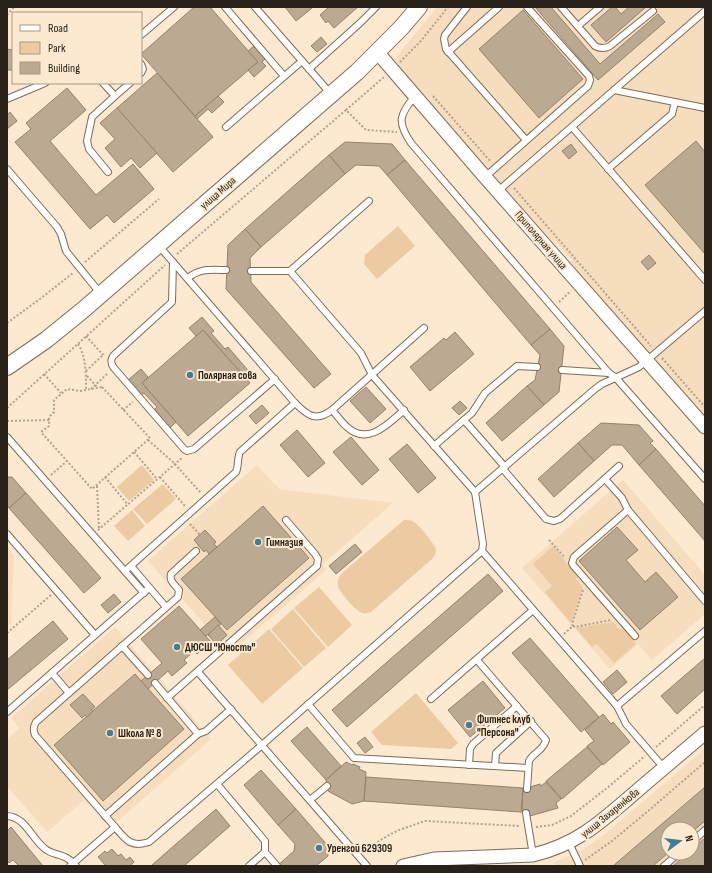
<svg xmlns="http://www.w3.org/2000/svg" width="712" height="873" font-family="'Sofia Sans Condensed',sans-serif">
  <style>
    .built { fill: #f6ddbe; fill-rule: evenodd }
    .green { fill: #eccba3 }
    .building { fill: #bca992; stroke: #94826b }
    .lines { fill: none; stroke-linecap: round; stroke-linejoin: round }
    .service-casing { stroke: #7e6c56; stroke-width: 8 }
    .minor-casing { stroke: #7e6c56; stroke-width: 15 }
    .tertiary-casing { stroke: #7e6c56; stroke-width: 18 }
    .path { stroke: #b1a28f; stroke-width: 2; stroke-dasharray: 2 2; stroke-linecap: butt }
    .service { stroke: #fff; stroke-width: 6 }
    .minor { stroke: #fff; stroke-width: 13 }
    .tertiary { stroke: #fff; stroke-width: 16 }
    .poi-dot { fill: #407e93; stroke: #fde9d0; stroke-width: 1.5 }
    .labels { text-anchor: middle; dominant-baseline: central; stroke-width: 4; stroke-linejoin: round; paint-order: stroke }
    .street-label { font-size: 11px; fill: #282118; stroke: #fde9d0 }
    .poi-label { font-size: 11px; font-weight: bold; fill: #282118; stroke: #fde9d0; text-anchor: start }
  </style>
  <rect width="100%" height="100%" fill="#fde9d0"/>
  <g class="built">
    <path d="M437 7H705V417L576 270 570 258 557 243 546 236 399 66 397 61V56Z"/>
    <path d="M257 465 279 489 393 503 323 564 327 569 230 653 148 561Z"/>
    <path d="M623 480 705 575V614L652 660 638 644 610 669 522 568Z"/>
    <path d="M7 548 14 556 11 623 7 626Z"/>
    <path d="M115 627 211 739 119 820 107 825 84 800 47 832 7 786V739L20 728 11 718Z"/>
    <path d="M705 749V866H556L555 862 584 849 605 834ZM668 829H692V853H668Z"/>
  </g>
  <g class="green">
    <path d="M398 226 415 246 377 279 364 264 365 255Z"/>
    <path d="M142 465 154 480 129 501 117 487Z"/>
    <path d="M163 484 176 499 147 524 133 509Z"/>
    <path d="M132 510 145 526 128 541 114 526Z"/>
    <path d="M404 520C408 520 411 520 414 522 419 525 435 544 436 550 436 554 435 556 432 559L371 612C368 613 365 614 362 613 356 611 340 593 338 586 337 581 338 578 341 574Z"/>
    <path d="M553 546 578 577 576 579 583 588 571 623 545 592 552 586 533 564Z"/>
    <path d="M319 587 352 625 328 647 294 608Z"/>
    <path d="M293 609 326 648 304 667 271 629Z"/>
    <path d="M613 622 620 630 623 628 636 644 614 663 597 644 592 647 576 628Z"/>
    <path d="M269 629 303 668 262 704 228 665Z"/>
    <path d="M416 693 458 743 451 749 382 745 371 732Z"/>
  </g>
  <g class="building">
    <path d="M194 7H210L258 62 195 116 141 54Z"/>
    <path d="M285 7H312V8L296 21Z"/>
    <path d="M329 7H358L334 28 328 21 326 23 320 15Z"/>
    <path d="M535 7H551L600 64 658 14 665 22 598 80Z"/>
    <path d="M612 7H615L621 14 629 7H646L606 42 591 25Z"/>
    <path d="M523 10 583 79 539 118 479 49Z"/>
    <path d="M321 37 327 44 317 52 311 46Z"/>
    <path d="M254 46 265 59 262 62 266 66 254 77 248 70 258 62 248 51Z"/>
    <path d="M7 49 13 50V70H7Z"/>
    <path d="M157 73 213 137 173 172 117 108Z"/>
    <path d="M67 88 86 110 50 141 96 195 133 164 154 189 114 223 107 215 90 229 15 142 31 129 26 123Z"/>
    <path d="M218 96 224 102 212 113 208 109 197 119 195 116Z"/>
    <path d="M117 108 157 153 140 168 131 158 121 167 105 148 115 139 100 123Z"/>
    <path d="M10 112 17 121 7 129V115Z"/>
    <path d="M696 141 705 152V254L645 185Z"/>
    <path d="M345 142 392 144 405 160 387 175 379 166 356 165 345 174 329 155Z"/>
    <path d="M571 144 577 152 569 159 562 151Z"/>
    <path d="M329 155 345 174 261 247 245 229Z"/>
    <path d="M405 160 550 329 531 345 387 175Z"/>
    <path d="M245 229 261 247 250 258 251 282 331 374 314 388 226 289 228 245Z"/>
    <path d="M649 255 656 263 648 270 641 262Z"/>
    <path d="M202 317 214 331 211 333 225 349 228 347 252 375 246 379 203 330 196 336 189 328Z"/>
    <path d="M550 329 564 346 559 392 544 405 527 386 535 380 540 355 531 345Z"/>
    <path d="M203 330 250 383 188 436 142 383Z"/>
    <path d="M455 332 474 354 430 391 410 367 444 338 446 340Z"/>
    <path d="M141 369 148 377 142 383 176 422 170 428 154 410 157 407 144 393 141 395 128 380Z"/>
    <path d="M527 386 544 405 502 441 486 423Z"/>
    <path d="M366 387 386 409 370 423 350 401Z"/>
    <path d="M460 401 467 408 459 415 452 408Z"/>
    <path d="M262 405 269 413 256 424 249 416Z"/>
    <path d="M601 423 639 425 653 441 650 443 656 449 639 465 622 445H612L594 461 578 443Z"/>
    <path d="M297 430 325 463 308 477 280 445Z"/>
    <path d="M351 437 379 470 362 485 333 452Z"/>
    <path d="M578 443 594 461 554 497 538 479Z"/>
    <path d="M407 444 436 478 418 493 389 459Z"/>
    <path d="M656 449 705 506V541L639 465Z"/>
    <path d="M7 477H12L26 493 9 508 7 505Z"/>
    <path d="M26 493 101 578 84 593 9 508Z"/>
    <path d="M263 506 309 558 227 630 181 579Z"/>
    <path d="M617 527 638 550 626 560 645 582 656 572 678 597 640 630 579 561Z"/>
    <path d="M205 530 216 542 214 544 217 547 209 554 206 550 204 552 194 540Z"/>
    <path d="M355 544 362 552 336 574 329 566Z"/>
    <path d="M488 574 503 591 347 727 332 710Z"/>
    <path d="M114 594 121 602 108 613 101 605Z"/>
    <path d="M179 606 211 642 197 654 194 651 184 660 187 663 172 676 168 671 148 689 141 681 162 663 141 639Z"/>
    <path d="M215 617 221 624 206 636 200 630Z"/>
    <path d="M53 621 68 639 7 690V660Z"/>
    <path d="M218 625 227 635 217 645 208 635Z"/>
    <path d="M530 638 599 717 581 732 512 653Z"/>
    <path d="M705 658V689L677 714 661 696Z"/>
    <path d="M617 670 627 682 613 694 603 682Z"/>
    <path d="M135 674 184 729 103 801 54 745Z"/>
    <path d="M483 681 505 708 470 737 448 710Z"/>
    <path d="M83 694 95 707 91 710 93 711 87 717 85 715 82 718 70 705Z"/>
    <path d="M603 714 611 724 613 722 630 742 603 765 587 746 594 741 585 730Z"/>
    <path d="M307 727 341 766 326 780 291 741Z"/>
    <path d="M365 737 373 747 365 753 357 743Z"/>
    <path d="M587 747 602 764 562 799 546 781Z"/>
    <path d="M346 762 352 765 353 764 360 767 359 769 366 772 364 801 352 804 328 791 326 780Z"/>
    <path d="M261 770 296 809 278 825 244 785Z"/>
    <path d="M366 777 523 788 521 812 364 801Z"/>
    <path d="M546 782 561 799 556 803 558 808 530 816 529 813H522L523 788 531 789 530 787 540 784 541 786Z"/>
    <path d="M705 787V821L692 832V829H668V853L653 866H613Z"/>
    <path d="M216 809 230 826 184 866H153L152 865Z"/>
    <path d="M296 809 328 846V856L316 866H277L294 851 295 844 278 825Z"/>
    <path d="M11 827 43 866H19L13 860 9 863 7 861V831Z"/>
    <path d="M705 838V866H673L688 853H692V849Z"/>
    <path d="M112 849 118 856 121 854 126 860 130 857 134 862 131 865 132 866H106L98 857 105 851 107 853Z"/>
  </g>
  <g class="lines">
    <g class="service-casing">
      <g id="service">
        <path d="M225 7 284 76"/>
        <path d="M255 7 330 93"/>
        <path d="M467 7 445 35 444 39 446 49 526 140"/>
        <path d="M561 7 595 46C600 49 604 49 610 46L653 11"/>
        <path d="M578 26 600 7"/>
        <path d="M141 35 174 7"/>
        <path d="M448 52 499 7"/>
        <path d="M141 64 143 69 141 73"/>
        <path d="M309 69 360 23 376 7"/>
        <path d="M103 83 115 96 92 117 87 141 89 149 108 172"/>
        <path d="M614 90 705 108"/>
        <path d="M115 96 130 83"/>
        <path d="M415 96C399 115 397 122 411 143L609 373 616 378 705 479"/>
        <path d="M7 99 45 83"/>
        <path d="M226 127 302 61"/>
        <path d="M572 127 705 280"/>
        <path d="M7 169 57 227 61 234 66 251 100 293"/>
        <path d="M608 169 672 114 675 102"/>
        <path d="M485 177 588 86 590 80 589 76 527 7"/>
        <path d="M498 191 705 11"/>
        <path d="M159 246 295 403C308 416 316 422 332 410L424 328"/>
        <path d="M173 262 172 302 113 356C110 361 111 364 114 368L184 449 187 451 194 449 275 379"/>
        <path d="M251 271H290L369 201"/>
        <path d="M290 271 361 353 372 375 475 492 483 544 482 551"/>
        <path d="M188 278C200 268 211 270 226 270"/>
        <path d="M562 370 609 373"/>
        <path d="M332 410C337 415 341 422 347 427 368 446 388 424 404 410"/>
        <path d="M464 420 505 467"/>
        <path d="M7 437 144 593"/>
        <path d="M434 446 472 413 485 393 517 366 537 367"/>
        <path d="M503 469 546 519 554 521 560 519 619 466"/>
        <path d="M605 479 622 498 628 510 705 601"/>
        <path d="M475 492 595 389 602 384 639 367 705 311"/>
        <path d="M628 510 574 557 572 563 573 565 635 636"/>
        <path d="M7 534 95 635"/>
        <path d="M131 566 166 607"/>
        <path d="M125 571 236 472C239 465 237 458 240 452L295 403"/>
        <path d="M122 646 148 675"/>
        <path d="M477 660 546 740C544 750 533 753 529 761L527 789"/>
        <path d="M198 672 367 866"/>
        <path d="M52 673 69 693"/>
        <path d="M155 683 198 734"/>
        <path d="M167 698 317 566 318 559 315 554 286 520"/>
        <path d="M431 699 533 610"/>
        <path d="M308 704 354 758 528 768"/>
        <path d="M617 706 705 631"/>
        <path d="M7 712 149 588"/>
        <path d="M469 765 470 749 473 744 517 706"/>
        <path d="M495 766 496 753 531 721"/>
        <path d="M217 784 265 841V852L249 866"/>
        <path d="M310 800 327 786"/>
        <path d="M526 813 533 855"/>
        <path d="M7 816C25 817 31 837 44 848 54 857 65 852 76 866"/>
        <path d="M105 816 198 734 206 731 231 709"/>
        <path d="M115 827 35 735C33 730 33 727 36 722L178 597 179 590C175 585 169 581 171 574L196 551"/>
        <path d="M692 842 705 830"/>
        <path d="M569 843 580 866"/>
        <path d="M265 852 277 866"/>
        <path d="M70 866 115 827C126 840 131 848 149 842L262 745 482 551 617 706 626 724 664 768"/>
        <path d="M664 866 679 853"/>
      </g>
    </g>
    <g class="minor-casing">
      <g id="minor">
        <path d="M378 53 485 177 705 427"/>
        <path d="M403 866 434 859 533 855C579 844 603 820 638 790 660 771 683 752 705 733"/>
      </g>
    </g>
    <g class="tertiary-casing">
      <path id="tertiary" d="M7 367 46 340 83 310 357 72 401 28 419 7"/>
    </g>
    <g class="path">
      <path d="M7 15 14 7"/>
      <path d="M400 62 420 42 448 7"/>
      <path d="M433 96 491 162"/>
      <path d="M346 110 384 77"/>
      <path d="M514 188 651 346"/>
      <path d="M177 254 346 110 366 130 397 132"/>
      <path d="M85 262 159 199"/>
      <path d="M559 302 571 291"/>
      <path d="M7 323 40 299 73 273"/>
      <path d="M86 336 103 355"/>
      <path d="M78 344C86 356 86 374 86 389"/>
      <path d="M662 358 705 407"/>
      <path d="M86 371 104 354"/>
      <path d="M44 374 61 393"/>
      <path d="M87 376 98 388"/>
      <path d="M102 387 150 438 92 489 41 432 49 426V417L54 412V400L67 389 80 391Z"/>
      <path d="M91 389 108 373"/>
      <path d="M7 408 165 265"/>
      <path d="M123 410 133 402"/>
      <path d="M7 421 49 420"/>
      <path d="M148 440 173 462 201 493"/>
      <path d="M134 452 157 479"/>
      <path d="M51 475 67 461"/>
      <path d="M105 477 128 505"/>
      <path d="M160 477 185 506"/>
      <path d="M97 486 99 529"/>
      <path d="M190 524 200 535"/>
      <path d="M98 530 183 457"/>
      <path d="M549 540 565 558"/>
      <path d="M573 626 575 627 611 620"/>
      <path d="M7 633 51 595"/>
      <path d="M564 634 573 626 572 624 583 590"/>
      <path d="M656 747 705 705"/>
      <path d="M536 827 552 825 571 816 607 788 645 756"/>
      <path d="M365 852 371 846 389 835 399 830 425 821 520 826"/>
      <path d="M585 860 612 841 647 812 705 762"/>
    </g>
    <use href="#service" class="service"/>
    <use href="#minor" class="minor"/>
    <use href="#tertiary" class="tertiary"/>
  </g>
  <g class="poi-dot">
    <circle cx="190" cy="375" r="4"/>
    <circle cx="258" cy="542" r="4"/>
    <circle cx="177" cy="647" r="4"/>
    <circle cx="469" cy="725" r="4"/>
    <circle cx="110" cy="733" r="4"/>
    <circle cx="319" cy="848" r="4"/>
  </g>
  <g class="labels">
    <g class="street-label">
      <text transform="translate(218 193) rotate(-41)">улица Мира</text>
      <text transform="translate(541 240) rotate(49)">Приполярная улица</text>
      <text transform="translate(610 813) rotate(-39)">улица Захаренкова</text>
    </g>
    <g class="poi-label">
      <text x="198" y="375">Полярная сова</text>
      <text x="266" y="542">Гимназия</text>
      <text x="185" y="647">ДЮСШ "Юность"</text>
      <text x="477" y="719">Фитнес клуб<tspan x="477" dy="13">"Персона"</tspan></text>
      <text x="118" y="733">Школа № 8</text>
      <text x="327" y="848">Уренгой 629309</text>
    </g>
  </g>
  <rect width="712" height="873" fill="none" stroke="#282118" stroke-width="16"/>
  <rect x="12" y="12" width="130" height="72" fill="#fde9d0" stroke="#a89986"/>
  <rect x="20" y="25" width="20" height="6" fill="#ffffff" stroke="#a89986"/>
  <text x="48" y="32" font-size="12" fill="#282118">Road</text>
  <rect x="20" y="42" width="20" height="12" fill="#eccba3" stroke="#a89986"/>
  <text x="48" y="52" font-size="12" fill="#282118">Park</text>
  <rect x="20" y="62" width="20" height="12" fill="#bca992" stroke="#a89986"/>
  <text x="48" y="72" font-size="12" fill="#282118">Building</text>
  <g transform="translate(680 841) rotate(75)"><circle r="19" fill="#fde9d0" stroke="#a89986"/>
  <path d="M0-3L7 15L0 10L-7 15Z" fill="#407e93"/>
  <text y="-6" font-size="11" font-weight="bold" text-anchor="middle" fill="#282118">N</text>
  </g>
</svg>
